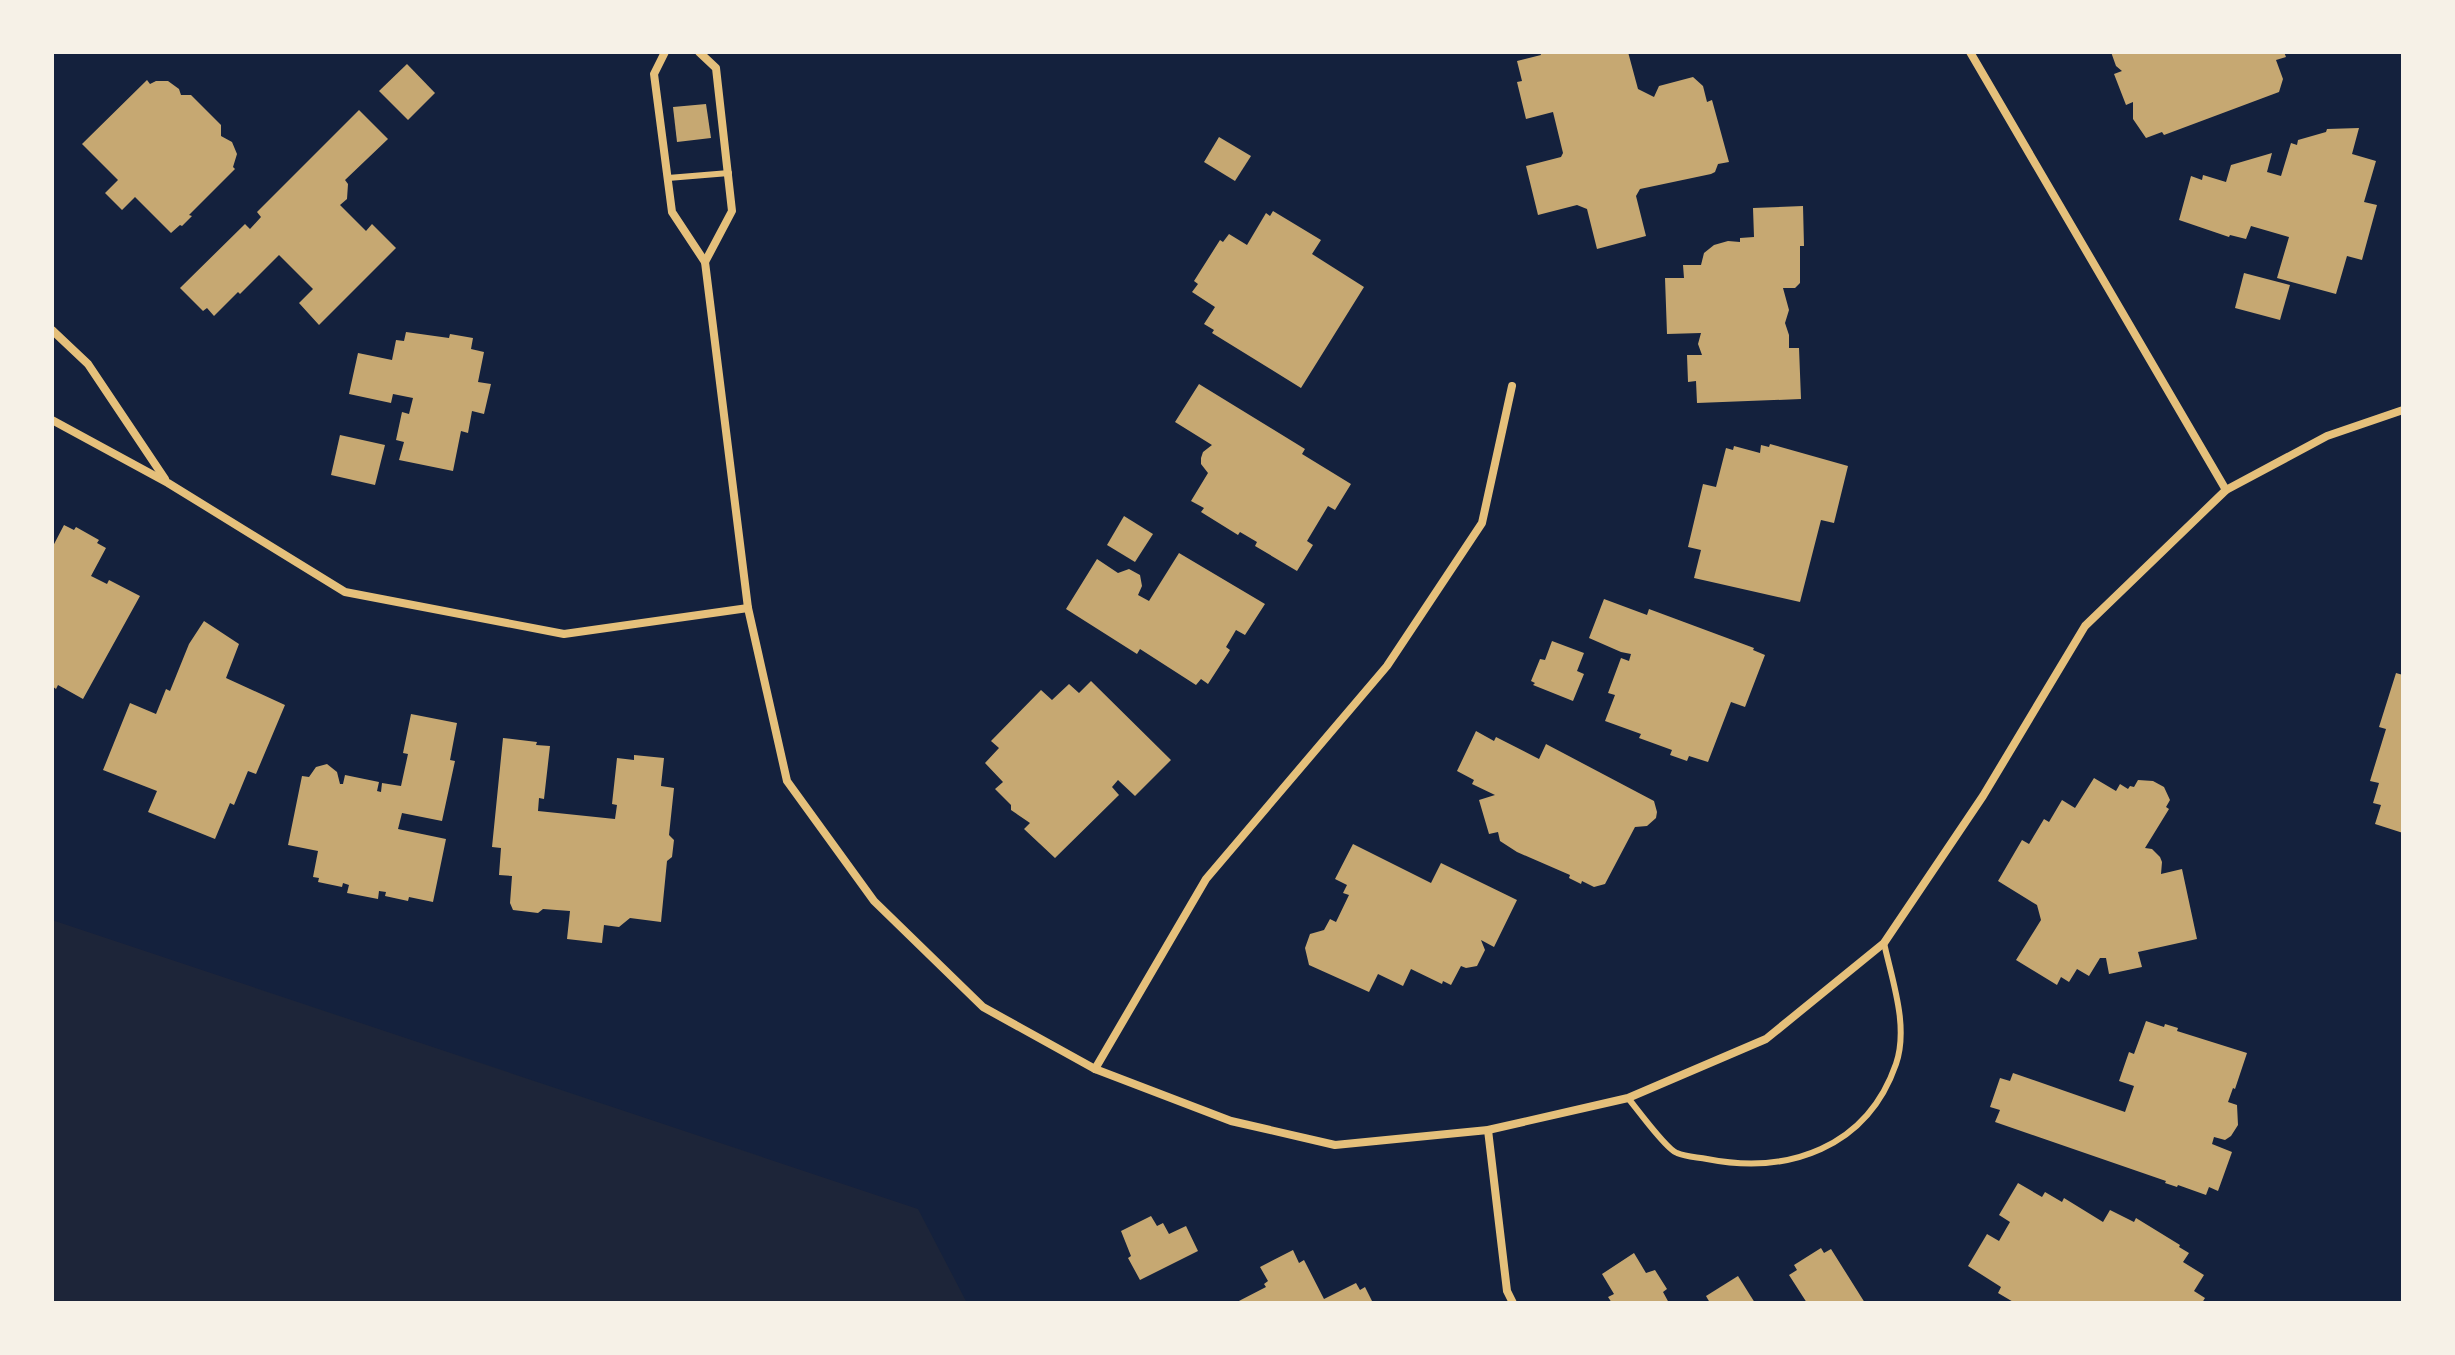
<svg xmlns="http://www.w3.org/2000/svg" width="2455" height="1355" font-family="'Noto Sans',sans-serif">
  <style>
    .green { fill: #1d2539 }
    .building { fill: #c6a872 }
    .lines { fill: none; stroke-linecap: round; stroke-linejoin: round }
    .service { stroke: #e5c07b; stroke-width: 6 }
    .minor { stroke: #e5c07b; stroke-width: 8 }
  </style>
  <rect width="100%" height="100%" fill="#14213d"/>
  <path class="green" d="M52 920 918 1209 967 1303H52Z"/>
  <g class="building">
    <path d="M1540 52H1628L1638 89 1654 97 1659 86 1693 77 1703 86 1707 102 1712 100 1729 162 1718 164 1715 172 1711 174 1640 189 1636 196 1646 236 1597 249 1587 209 1577 205 1538 215 1526 166 1561 157 1563 153 1553 112 1526 119 1517 82 1522 81 1517 61 1541 55Z"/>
    <path d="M2111 52H2284L2286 57 2276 60 2283 79 2279 92 2164 135 2162 132 2146 138 2133 119V102L2126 105 2114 74 2122 71 2116 66Z"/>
    <path d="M407 64 435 93 408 120 379 91Z"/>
    <path d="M147 80 150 84 156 81H168L179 89 181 95H191L221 125V136L232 142 237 154 233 167 235 169 189 215 192 216 182 226 180 225 171 233 135 197 122 210 105 193 118 180 82 144Z"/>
    <path d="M706 104 711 138 677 142 673 107Z"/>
    <path d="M359 110 388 139 345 180 348 184 347 199 340 205 366 231 372 224 396 248 319 325 299 303 313 289 279 255 240 294 238 292 214 316 207 308 203 311 180 288 245 224 250 229 261 217 257 212Z"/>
    <path d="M2359 128 2352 154 2376 161 2364 202 2377 205 2362 260 2347 256 2336 294 2277 278 2289 237 2251 226 2246 239 2230 235 2229 237 2179 220 2191 176 2202 180 2203 175 2226 182 2231 165 2272 153 2267 172 2281 176 2291 143 2297 145 2298 140 2326 132 2327 129Z"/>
    <path d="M1219 137 1251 156 1235 181 1204 162Z"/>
    <path d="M1803 206 1804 246H1800V283L1795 288H1783L1789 310 1785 323 1789 335V348H1799L1801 399 1697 403 1696 381 1688 382 1687 355H1702L1698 344 1701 333 1667 334 1665 278H1684L1683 265H1701L1704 253 1714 245 1728 241 1740 242V238L1754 237 1753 208Z"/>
    <path d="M1273 211 1321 240 1312 254 1364 287 1301 388 1212 333 1214 330 1204 324 1215 307 1192 292 1198 284 1194 281 1220 240 1223 242 1229 234 1247 245 1266 213 1270 216Z"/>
    <path d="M2244 273 2290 285 2280 320 2235 308Z"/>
    <path d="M406 332 449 338 450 334 473 338 471 349 484 352 478 382 491 384 484 414 472 411 468 433 461 431 453 471 399 460 404 442 396 440 402 412 409 414 413 398 393 394 391 403 349 394 358 353 392 360 396 340 404 341Z"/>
    <path d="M1199 384 1305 449 1302 454 1351 484 1335 510 1328 506 1307 541 1313 545 1297 571 1255 546 1257 542 1240 532 1238 535 1201 512 1204 508 1191 501 1208 473 1201 464V458L1203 452 1212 445 1175 422Z"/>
    <path d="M340 435 385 445 375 485 331 475Z"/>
    <path d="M1770 444 1848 466 1834 523 1821 520 1800 602 1694 578 1701 550 1688 547 1703 484 1716 487 1726 448 1733 450 1734 446 1760 453 1761 445 1769 447Z"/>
    <path d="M1124 516 1153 534 1135 562 1107 545Z"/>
    <path d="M64 525 74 530 76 527 99 540 97 543 106 548 91 576 107 584 109 580 140 596 83 699 58 685 56 689 52 686V548Z"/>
    <path d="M1179 553 1265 604 1245 635 1236 630 1226 647 1230 650 1208 684 1201 679 1196 685 1140 649 1137 654 1066 609 1097 559 1118 573 1129 569 1140 575 1142 586 1138 595 1149 601Z"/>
    <path d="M1604 599 1647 615 1649 609 1754 648 1753 650 1765 655 1745 707 1731 702 1708 762 1689 756 1687 761 1670 755 1672 750 1639 738 1641 734 1605 721 1615 695 1608 693 1621 658 1629 661 1631 654 1621 652 1589 638Z"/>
    <path d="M204 621 239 644 226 678 285 705 256 774 248 771 234 805 230 803 215 839 148 812 157 791 103 770 130 703 156 714 166 689 170 691 189 644Z"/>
    <path d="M1552 641 1584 653 1577 671 1584 674 1573 701 1533 685 1535 683 1531 681 1540 659 1545 660Z"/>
    <path d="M2396 673 2403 675V833L2375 824 2381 805 2373 803 2379 783 2370 781 2386 729 2379 727Z"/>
    <path d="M1091 681 1171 760 1135 796 1118 780 1112 787 1119 795 1055 858 1024 829 1030 823 1011 810V805L995 789 1003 782 985 763 999 748 991 741 1041 690 1052 700 1069 684 1079 693Z"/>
    <path d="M411 714 457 723 450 760 455 761 442 821 402 813 398 829 446 839 433 902 409 897 408 901 385 896 386 892 379 891 378 899 347 893 349 885 343 883 342 887 318 882 319 878 313 877 318 851 288 845 302 776 309 777 316 767 327 764 337 772 340 784H343L345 775 379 782 377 791 381 792 382 783 401 786 408 754 403 753Z"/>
    <path d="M1476 731 1494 741 1496 737 1539 759 1546 744 1654 801 1657 812 1656 818 1647 826 1635 827 1605 884 1594 887 1582 881 1581 884 1569 878 1570 875 1517 852 1500 841 1498 832 1489 834 1479 800 1495 795 1472 784 1474 780 1457 771Z"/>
    <path d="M503 738 537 742 536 745 550 746 544 799 539 798 538 811 615 819 617 805 612 804 617 758 634 760V755L664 758 661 786 674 788 669 835 674 840 672 857 667 861 661 922 630 918 619 927 604 925 602 943 567 939 570 911 543 909 538 913 513 910 510 903 512 876 499 875 501 848 492 847Z"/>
    <path d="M2094 778 2116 791 2120 784 2128 789 2130 786 2134 787 2138 780 2153 781 2164 787 2170 800 2166 807 2169 809 2145 848 2152 849 2160 857 2162 862 2161 874 2182 869 2197 939 2138 952 2142 967 2109 974 2106 958H2100L2089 976 2077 969 2069 982 2061 977 2057 985 2016 960 2041 920 2037 905 1998 881 2022 840 2029 844 2044 819 2049 822 2062 800 2075 808Z"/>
    <path d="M1353 844 1431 883 1441 863 1517 900 1494 947 1481 940 1485 950 1477 966 1466 968 1461 966 1451 985 1443 981 1442 984 1411 969 1403 986 1378 974 1369 992 1309 965 1305 948 1310 934 1324 930 1330 919 1336 922 1349 895 1343 893 1347 885 1335 879Z"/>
    <path d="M2146 1021 2164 1027 2165 1024 2178 1028 2177 1031 2247 1053 2235 1089 2233 1088 2228 1102 2237 1105 2238 1125 2231 1136 2225 1140 2214 1137 2212 1144 2232 1152 2218 1191 2209 1187 2206 1195 2178 1185 2177 1187 2165 1183 2166 1181 1995 1122 2000 1110 1990 1107 2000 1078 2010 1081 2013 1073 2125 1112 2134 1086 2119 1081 2129 1052 2134 1054Z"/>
    <path d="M2018 1183 2042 1197 2045 1192 2062 1202 2064 1198 2103 1222 2110 1210 2134 1222 2136 1218 2180 1245 2179 1247 2189 1253 2183 1262 2204 1275 2194 1291 2205 1298 2202 1303H2015L1998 1293 2001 1287 1968 1266 1987 1234 1999 1241 2010 1222 1999 1215Z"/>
    <path d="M1151 1216 1157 1226 1163 1223 1169 1234 1186 1226 1198 1251 1140 1280 1128 1258 1131 1256 1121 1231Z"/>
    <path d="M1821 1248 1824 1253 1831 1249 1865 1303H1807L1789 1275 1797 1270 1794 1265Z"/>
    <path d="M1293 1250 1299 1263 1304 1260 1324 1299 1356 1283 1360 1290 1365 1287 1373 1303H1235L1266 1287 1264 1284 1268 1281 1260 1267Z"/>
    <path d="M1634 1253 1646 1273 1655 1270 1667 1289 1663 1292 1669 1303H1612L1608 1297 1614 1294 1602 1274Z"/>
    <path d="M1738 1276 1755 1303H1710L1706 1296Z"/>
  </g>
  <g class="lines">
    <g class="service">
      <path d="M668 178 729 173"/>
      <path d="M1628 1098C1637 1109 1667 1150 1677 1153 1686 1157 1697 1157 1707 1159 1788 1175 1867 1148 1896 1064 1909 1026 1892 980 1884 943"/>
    </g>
    <g class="minor">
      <path d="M665 52 654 74 672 212 705 262"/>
      <path d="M699 52 716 68 732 211 705 262 748 608 787 781 874 901 983 1007 1095 1069 1231 1121 1335 1145 1488 1130 1628 1098 1766 1039 1884 943 1983 796 2085 626 2226 490 2327 436 2403 410"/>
      <path d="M1970 52 2226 490"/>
      <path d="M52 330 88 364 165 479"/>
      <path d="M52 420 168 483 345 592 564 634 748 608"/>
      <path d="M1095 1069 1206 879 1387 666 1482 523 1512 386"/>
      <path d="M1488 1130 1507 1291 1513 1303"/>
    </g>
  </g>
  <rect width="2455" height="1355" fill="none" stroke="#f6f1e7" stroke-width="108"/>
</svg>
